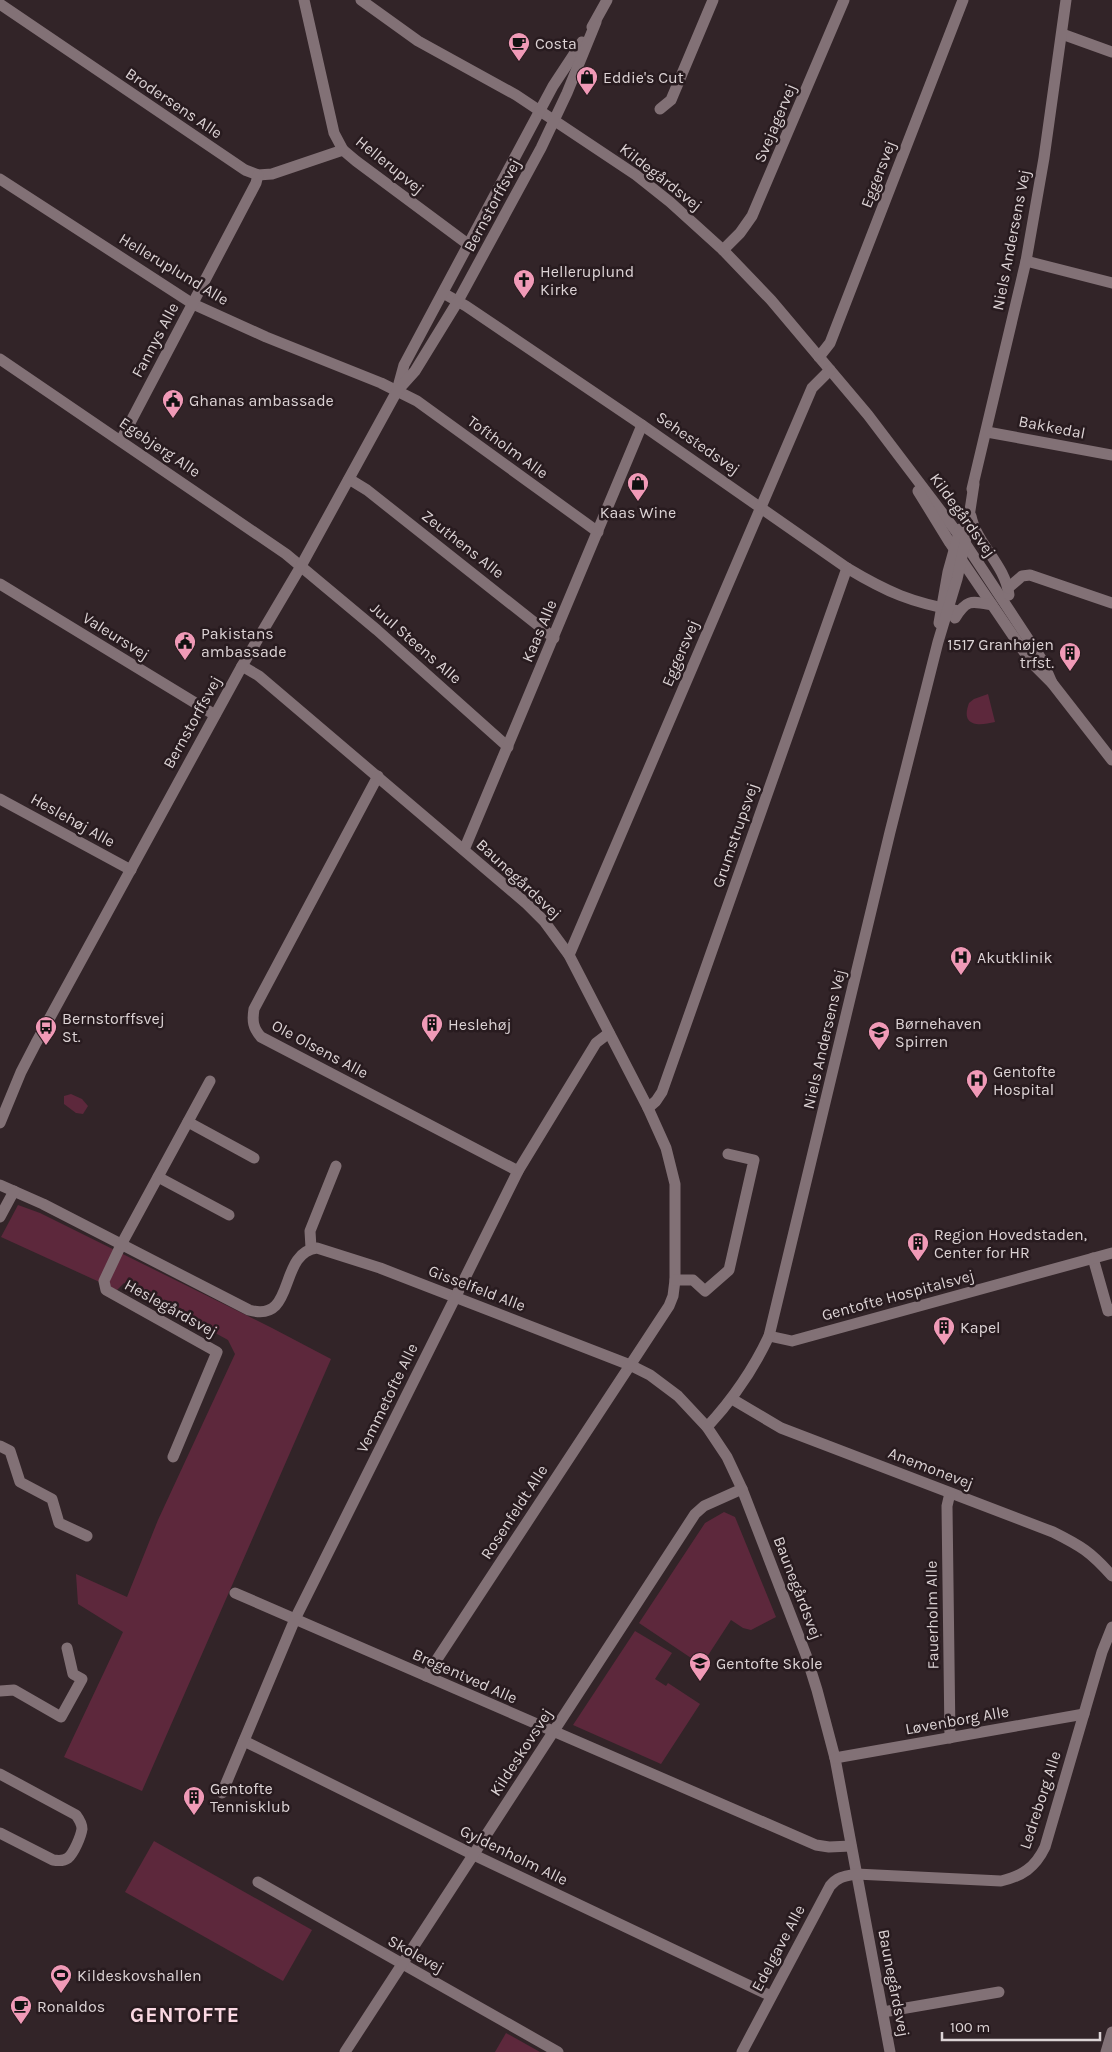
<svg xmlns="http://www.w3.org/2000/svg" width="1112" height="2052" font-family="Karla,sans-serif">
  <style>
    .green { fill: #5d283c }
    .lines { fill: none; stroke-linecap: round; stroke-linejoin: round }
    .minor { stroke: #827176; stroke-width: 11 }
    .labels { text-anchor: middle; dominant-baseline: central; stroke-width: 5; stroke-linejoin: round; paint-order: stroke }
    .poi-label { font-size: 16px; fill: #dcd3d5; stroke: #281b1f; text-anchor: start }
    .street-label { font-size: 16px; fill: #dcd3d5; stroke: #281b1f }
    .district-label { font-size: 21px; font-weight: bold; letter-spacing: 1px; fill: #fad8e2; stroke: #281b1f }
  </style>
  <rect width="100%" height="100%" fill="#322428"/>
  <g class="green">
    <path d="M988 694 995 722C979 726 960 727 969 703L974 699Z"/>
    <path d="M71 1094 82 1099 88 1106 83 1114 76 1113 64 1104V1096Z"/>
    <path d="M18 1205 40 1213 272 1328 331 1359 142 1791 64 1757 123 1632 78 1604 76 1574 127 1597 158 1520 235 1354 228 1340 124 1283 117 1290 1 1237Z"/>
    <path d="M724 1512 735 1517 776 1617 751 1630 743 1628 731 1620 703 1663 700 1664 639 1623 705 1523Z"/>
    <path d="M635 1631 672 1653 655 1679 666 1686 668 1683 700 1704 661 1764 573 1725Z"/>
    <path d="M154 1841 312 1930 283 1981 125 1892Z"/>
    <path d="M506 2033 540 2052H495Z"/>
  </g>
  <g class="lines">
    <g class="minor">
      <path d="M304 0 334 133 343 150 356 161 469 245"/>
      <path d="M361 0 418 41 516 95 636 175 670 202 723 250 771 300 868 415 965 543 1042 660 1052 683"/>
      <path d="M0 4 245 170 258 175 272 174 343 150"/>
      <path d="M592 27 607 0"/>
      <path d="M1062 34 1112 52"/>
      <path d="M660 109 671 100 713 0"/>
      <path d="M0 179 193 304 266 337 381 383 417 401 598 532"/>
      <path d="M723 250 740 233 752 216 844 0"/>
      <path d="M1026 261 1112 283"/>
      <path d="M443 293 466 306 642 425 847 568C887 592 912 603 959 611"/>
      <path d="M819 357 830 343 963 0"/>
      <path d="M0 359 286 554 377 630 508 747"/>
      <path d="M398 387 404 365 553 86 582 42"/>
      <path d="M987 432 1112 455"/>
      <path d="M121 440 256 183 258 175"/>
      <path d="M349 479 367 490 554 638"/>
      <path d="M972 489 1026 261 1044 158 1066 0"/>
      <path d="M918 491 950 543 1031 662 1052 683 1112 760"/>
      <path d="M971 516C977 545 1005 564 1009 595"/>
      <path d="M0 584 215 715"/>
      <path d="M1008 588 1022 576 1030 575 1112 603"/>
      <path d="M955 618C967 599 971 601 992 605"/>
      <path d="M939 623 948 572 960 529"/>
      <path d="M242 666 259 676 527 904 544 921 569 955 648 1108 666 1148 675 1184V1280L673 1296 669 1306 426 1676"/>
      <path d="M378 776 254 1009C252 1021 253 1028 261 1037L518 1171"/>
      <path d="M0 799 131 870"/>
      <path d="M464 850 642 425"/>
      <path d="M569 955 812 388 830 370"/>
      <path d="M648 1108 656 1101 662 1092 847 568"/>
      <path d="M188 1122 254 1158"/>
      <path d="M0 1123 21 1072 36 1043 242 666 301 566 397 391 415 371 458 301 541 148 567 93 596 22"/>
      <path d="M158 1177 229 1215"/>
      <path d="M0 1185 43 1204 249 1310C297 1324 277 1253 317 1248L380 1268 630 1365 650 1375 678 1396 707 1427 727 1457 742 1489 806 1655 817 1690 835 1758 890 2052"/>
      <path d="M0 1217 14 1191"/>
      <path d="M311 1248 310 1231 336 1166"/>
      <path d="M1093 1258 1108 1311 1112 1310"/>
      <path d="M675 1280H693L705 1291 729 1270 754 1160 728 1154"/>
      <path d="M769 1336 792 1341 1112 1253"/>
      <path d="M732 1399 781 1428 1053 1532C1081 1546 1091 1552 1112 1576"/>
      <path d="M707 1427C732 1400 753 1370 769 1336L890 832 938 642 957 579 965 543 974 484"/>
      <path d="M0 1446 10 1451 20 1482 52 1499 59 1523 87 1536"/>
      <path d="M173 1457 217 1352 106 1290 104 1281 121 1245 210 1081"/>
      <path d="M950 1493 947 1506 950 1738"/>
      <path d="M235 1593 816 1845 829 1847 851 1846"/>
      <path d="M0 1691 14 1690 61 1717 82 1679 73 1674 67 1648"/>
      <path d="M244 1741 474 1855 771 1996"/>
      <path d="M835 1758 1084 1714"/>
      <path d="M0 1774 76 1815C79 1819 82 1823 82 1829 81 1836 74 1853 68 1858 64 1861 59 1861 53 1860L0 1833"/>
      <path d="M222 1793 295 1619 456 1296 518 1171 596 1043 609 1033"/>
      <path d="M258 1882 558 2052"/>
      <path d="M883 2012 999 1992"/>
      <path d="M345 2052 695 1514 704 1506 742 1489"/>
      <path d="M742 2052 830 1886C837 1877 845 1876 856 1874L1001 1881C1022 1876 1035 1868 1045 1847L1102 1652 1112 1627"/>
      <path d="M1106 2052 1112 2032"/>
    </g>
  </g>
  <defs>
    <g id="cafe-pin" transform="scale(1.125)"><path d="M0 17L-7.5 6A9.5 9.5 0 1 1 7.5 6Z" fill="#f09ab7" stroke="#281b1f"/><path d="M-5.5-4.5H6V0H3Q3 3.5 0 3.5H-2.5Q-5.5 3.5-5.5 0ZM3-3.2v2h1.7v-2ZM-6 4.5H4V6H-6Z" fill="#111"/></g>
    <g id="shop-pin" transform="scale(1.125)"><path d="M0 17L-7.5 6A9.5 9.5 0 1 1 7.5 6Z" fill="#f09ab7" stroke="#281b1f"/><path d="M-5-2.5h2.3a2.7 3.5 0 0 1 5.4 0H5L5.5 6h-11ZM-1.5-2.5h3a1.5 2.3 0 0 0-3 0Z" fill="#111"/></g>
    <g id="church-pin" transform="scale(1.125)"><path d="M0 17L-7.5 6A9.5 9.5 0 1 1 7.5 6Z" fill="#f09ab7" stroke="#281b1f"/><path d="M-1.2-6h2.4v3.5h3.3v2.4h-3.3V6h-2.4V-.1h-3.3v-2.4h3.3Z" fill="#111"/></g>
    <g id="civic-pin" transform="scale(1.125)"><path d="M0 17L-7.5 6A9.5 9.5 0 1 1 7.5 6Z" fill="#f09ab7" stroke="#281b1f"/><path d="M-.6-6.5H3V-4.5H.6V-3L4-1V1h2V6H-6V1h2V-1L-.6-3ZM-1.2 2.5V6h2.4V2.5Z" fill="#111"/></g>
    <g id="building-pin" transform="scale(1.125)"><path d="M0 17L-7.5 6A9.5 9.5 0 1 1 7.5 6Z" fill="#f09ab7" stroke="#281b1f"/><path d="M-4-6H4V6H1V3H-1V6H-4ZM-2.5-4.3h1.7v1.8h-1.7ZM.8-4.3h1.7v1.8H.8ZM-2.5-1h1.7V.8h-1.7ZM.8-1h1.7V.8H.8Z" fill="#111"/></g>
    <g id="hospital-pin" transform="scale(1.125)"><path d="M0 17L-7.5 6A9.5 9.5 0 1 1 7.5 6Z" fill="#f09ab7" stroke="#281b1f"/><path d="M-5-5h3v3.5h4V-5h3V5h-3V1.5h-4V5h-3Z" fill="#111"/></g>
    <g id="bus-pin" transform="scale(1.125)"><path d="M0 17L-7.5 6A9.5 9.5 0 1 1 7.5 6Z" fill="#f09ab7" stroke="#281b1f"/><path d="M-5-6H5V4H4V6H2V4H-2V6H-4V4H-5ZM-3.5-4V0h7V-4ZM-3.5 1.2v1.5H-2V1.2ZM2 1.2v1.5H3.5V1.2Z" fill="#111"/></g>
    <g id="school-pin" transform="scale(1.125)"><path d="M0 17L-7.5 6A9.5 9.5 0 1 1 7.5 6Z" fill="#f09ab7" stroke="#281b1f"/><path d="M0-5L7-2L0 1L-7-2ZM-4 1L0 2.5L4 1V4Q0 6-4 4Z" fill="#111"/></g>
    <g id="stadium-pin" transform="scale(1.125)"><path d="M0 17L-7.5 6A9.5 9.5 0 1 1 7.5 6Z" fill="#f09ab7" stroke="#281b1f"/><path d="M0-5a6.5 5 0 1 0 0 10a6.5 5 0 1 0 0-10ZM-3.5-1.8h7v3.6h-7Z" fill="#111"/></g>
  </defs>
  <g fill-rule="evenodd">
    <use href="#cafe-pin" x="519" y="43"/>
    <use href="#shop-pin" x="587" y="77"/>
    <use href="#church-pin" x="524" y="280"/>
    <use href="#civic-pin" x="173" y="400"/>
    <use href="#shop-pin" x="638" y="483"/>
    <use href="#civic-pin" x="185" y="642"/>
    <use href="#building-pin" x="1070" y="653"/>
    <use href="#hospital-pin" x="961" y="957"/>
    <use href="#building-pin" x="432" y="1024"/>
    <use href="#bus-pin" x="46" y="1027"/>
    <use href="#school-pin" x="879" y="1032"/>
    <use href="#hospital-pin" x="977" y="1080"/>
    <use href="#building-pin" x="918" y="1243"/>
    <use href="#building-pin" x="944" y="1327"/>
    <use href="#school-pin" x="700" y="1663"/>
    <use href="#building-pin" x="194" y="1797"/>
    <use href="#stadium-pin" x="61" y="1975"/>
    <use href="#cafe-pin" x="21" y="2006"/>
  </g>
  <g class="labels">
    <g class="poi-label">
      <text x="535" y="43">Costa</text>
      <text x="603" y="77">Eddie's Cut</text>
      <text x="540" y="271">Helleruplund<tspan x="540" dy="18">Kirke</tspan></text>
      <text x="189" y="400">Ghanas ambassade</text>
      <text x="638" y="512" text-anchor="middle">Kaas Wine</text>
      <text x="201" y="633">Pakistans<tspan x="201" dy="18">ambassade</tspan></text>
      <text x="1054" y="644" text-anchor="end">1517 Granhøjen<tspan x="1054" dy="18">trfst.</tspan></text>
      <text x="977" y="957">Akutklinik</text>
      <text x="62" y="1018">Bernstorffsvej<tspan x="62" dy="18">St.</tspan></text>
      <text x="895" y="1023">Børnehaven<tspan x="895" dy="18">Spirren</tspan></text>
      <text x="448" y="1024">Heslehøj</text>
      <text x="993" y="1071">Gentofte<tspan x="993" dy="18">Hospital</tspan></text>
      <text x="934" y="1234">Region Hovedstaden,<tspan x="934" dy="18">Center for HR</tspan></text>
      <text x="960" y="1327">Kapel</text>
      <text x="716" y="1663">Gentofte Skole</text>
      <text x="210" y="1788">Gentofte<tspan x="210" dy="18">Tennisklub</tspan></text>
      <text x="77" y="1975">Kildeskovshallen</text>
      <text x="37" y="2006">Ronaldos</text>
    </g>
    <g class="street-label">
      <text transform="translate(174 103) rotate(34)">Brodersens Alle</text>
      <text transform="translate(775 123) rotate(-67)">Svejagervej</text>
      <text transform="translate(390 165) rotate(39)">Hellerupvej</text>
      <text transform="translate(878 174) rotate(-69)">Eggersvej</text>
      <text transform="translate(661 177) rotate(38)">Kildegårdsvej</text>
      <text transform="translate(492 205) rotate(-62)">Bernstorffsvej</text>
      <text transform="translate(1011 240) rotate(-79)">Niels Andersens Vej</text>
      <text transform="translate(174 269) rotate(31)">Helleruplund Alle</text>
      <text transform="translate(155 340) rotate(-62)">Fannys Alle</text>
      <text transform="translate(1052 427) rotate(11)">Bakkedal</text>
      <text transform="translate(698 443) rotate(35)">Sehestedsvej</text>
      <text transform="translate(160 447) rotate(34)">Egebjerg Alle</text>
      <text transform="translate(508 447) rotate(36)">Toftholm Alle</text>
      <text transform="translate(963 515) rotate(54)">Kildegårdsvej</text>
      <text transform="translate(463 544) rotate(38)">Zeuthens Alle</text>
      <text transform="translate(539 631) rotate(-67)">Kaas Alle</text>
      <text transform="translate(116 636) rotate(32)">Valeursvej</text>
      <text transform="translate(416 643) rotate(41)">Juul Steens Alle</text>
      <text transform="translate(680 653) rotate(-67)">Eggersvej</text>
      <text transform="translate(192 722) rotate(-61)">Bernstorffsvej</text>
      <text transform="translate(73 820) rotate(29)">Heslehøj Alle</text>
      <text transform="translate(735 835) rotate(-71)">Grumstrupsvej</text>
      <text transform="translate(519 879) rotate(43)">Baunegårdsvej</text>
      <text transform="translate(824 1039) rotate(-77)">Niels Andersens Vej</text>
      <text transform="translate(320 1049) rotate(28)">Ole Olsens Alle</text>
      <text transform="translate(477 1288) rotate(21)">Gisselfeld Alle</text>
      <text transform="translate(898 1295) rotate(-15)">Gentofte Hospitalsvej</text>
      <text transform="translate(171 1308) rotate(29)">Heslegårdsvej</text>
      <text transform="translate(387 1398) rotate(-64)">Vemmetofte Alle</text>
      <text transform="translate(931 1468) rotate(21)">Anemonevej</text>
      <text transform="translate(514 1512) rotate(-57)">Rosenfeldt Alle</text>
      <text transform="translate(798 1588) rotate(69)">Baunegårdsvej</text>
      <text transform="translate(932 1615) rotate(-91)">Fauerholm Alle</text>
      <text transform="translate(465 1676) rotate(24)">Bregentved Alle</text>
      <text transform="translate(957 1720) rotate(-10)">Løvenborg Alle</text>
      <text transform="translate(521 1752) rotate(-57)">Kildeskovsvej</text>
      <text transform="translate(1040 1800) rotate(-72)">Ledreborg Alle</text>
      <text transform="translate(514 1855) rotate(26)">Gyldenholm Alle</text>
      <text transform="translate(778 1948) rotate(-62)">Edelgave Alle</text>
      <text transform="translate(416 1954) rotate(29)">Skolevej</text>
      <text transform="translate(894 1983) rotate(79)">Baunegårdsvej</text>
    </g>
    <g class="district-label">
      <text x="185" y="2015">GENTOFTE</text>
    </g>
  </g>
  <path d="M942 2032v8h158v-8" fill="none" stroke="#dcd3d5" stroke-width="2.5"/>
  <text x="950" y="2032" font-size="15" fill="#dcd3d5" stroke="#281b1f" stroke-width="4" paint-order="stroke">100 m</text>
</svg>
